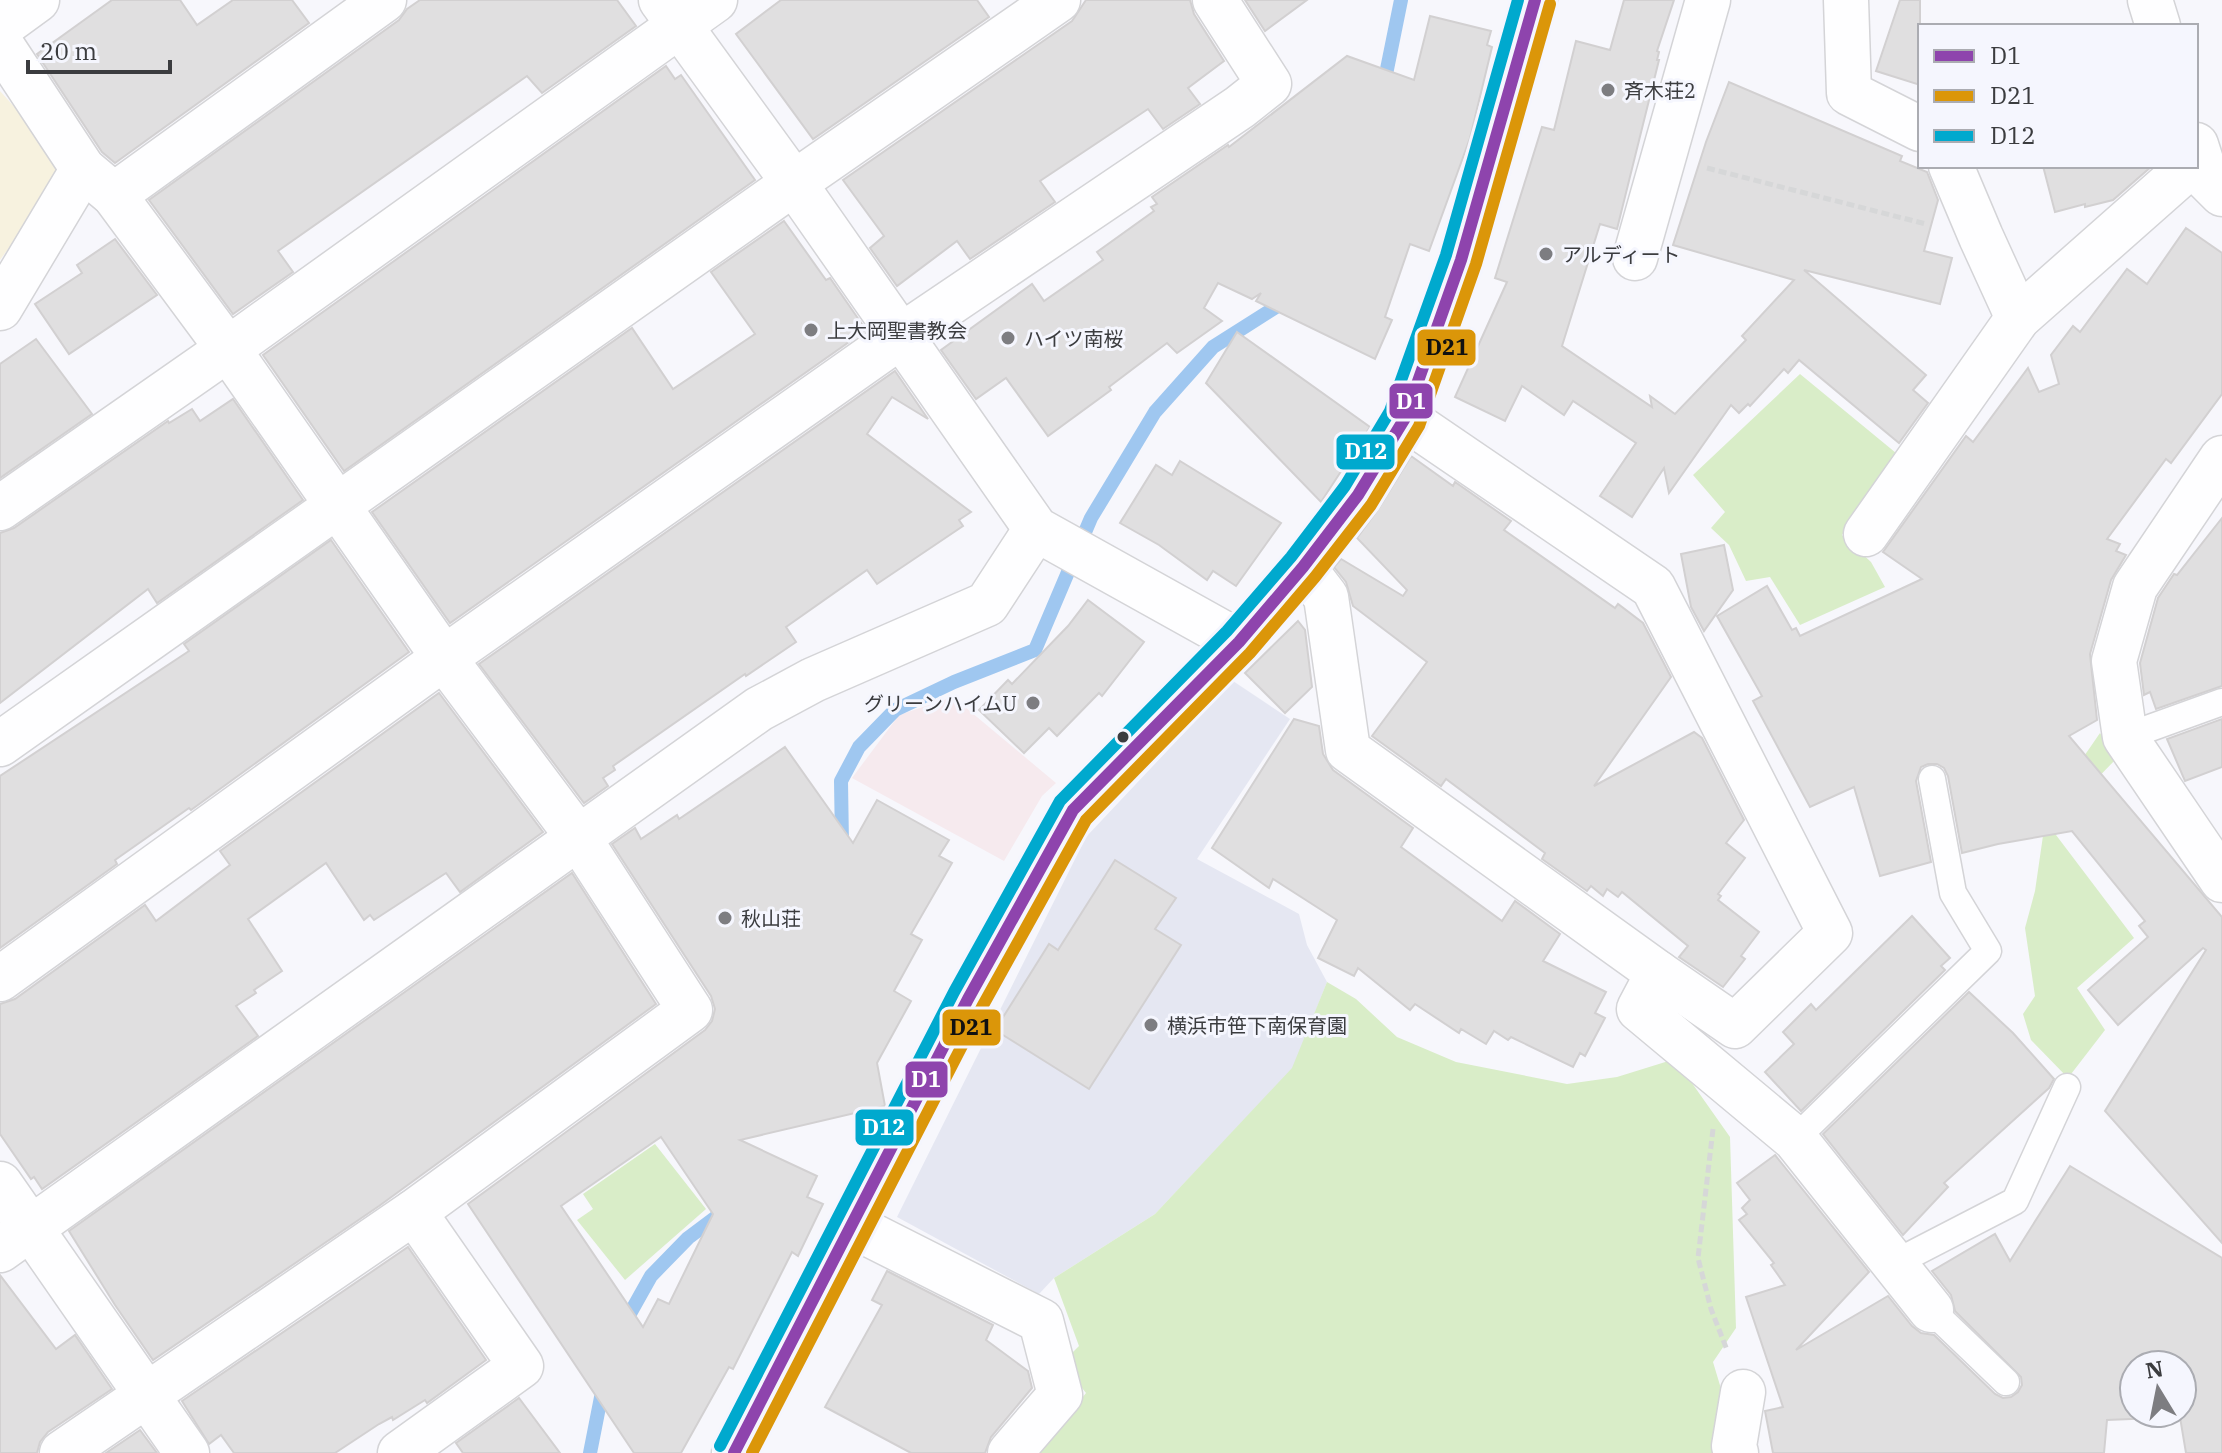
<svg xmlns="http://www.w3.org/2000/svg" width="2222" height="1453" font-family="'IBM Plex Serif','Noto Sans JP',serif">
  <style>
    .industrial { fill: #f6eaee }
    .built { fill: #e5e7f2 }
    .green { fill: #d9edc8 }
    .sand { fill: #f7f2df }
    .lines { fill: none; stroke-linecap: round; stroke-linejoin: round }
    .stream { stroke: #9fc7f0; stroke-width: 14 }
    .building { fill: #e0dfe0; stroke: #d2d0d1; stroke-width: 2; fill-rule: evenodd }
    .lane-casing { stroke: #d4d4d7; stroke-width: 29 }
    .street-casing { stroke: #d4d4d7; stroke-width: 47 }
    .path { stroke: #d6d7d8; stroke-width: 5; stroke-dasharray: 8 4; stroke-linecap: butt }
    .lane { stroke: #fefeff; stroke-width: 26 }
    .street { stroke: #fefeff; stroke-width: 44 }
    .bus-1-casing { stroke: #f5f6fe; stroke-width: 18 }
    .bus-2-casing { stroke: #f5f6fe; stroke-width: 18 }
    .bus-3-casing { stroke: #f5f6fe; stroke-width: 18 }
    .bus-1 { stroke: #8e44ad; stroke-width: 12 }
    .bus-2 { stroke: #db9609; stroke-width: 12 }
    .bus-3 { stroke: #00a9ce; stroke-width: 12 }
    .poi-dot { fill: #7d7d81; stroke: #f5f6fe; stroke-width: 3 }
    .bus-dot { fill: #3b3c3f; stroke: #f5f6fe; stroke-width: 3 }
    .labels { text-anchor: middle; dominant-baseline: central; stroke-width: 6; stroke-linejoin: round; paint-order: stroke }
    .poi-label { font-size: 20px; fill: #3b3c3f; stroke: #f5f6fe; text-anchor: start }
    .line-badge { stroke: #f5f6fe; stroke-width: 3 }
    .badge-label { font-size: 22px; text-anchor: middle; font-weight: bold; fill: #fff }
    .pale-badge-label { font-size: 22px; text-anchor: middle; font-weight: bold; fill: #111 }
  </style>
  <rect width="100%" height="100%" fill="#f7f7fc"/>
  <path class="industrial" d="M953 697 1056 783 1042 796 1004 861 852 778 899 715Z"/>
  <path class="built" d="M1233 681 1290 719 1197 859 1299 914 1307 945 1327 982 1293 1068 1155 1214 1054 1278 1039 1294 897 1217 1086 837Z"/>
  <g class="green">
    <path d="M1800 374 1896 453 1842 535 1871 562 1885 587 1800 625 1770 577 1746 581 1729 545 1711 528 1725 512 1693 475Z"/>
    <path d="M2100 733 2116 759 2083 793 2056 835 2134 938 2077 988 2105 1030 2068 1078 2031 1040 2023 1014 2035 996 2025 928 2035 891 2045 822 2069 778Z"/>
    <path d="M1327 982 1356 999 1397 1037 1456 1062 1567 1084 1617 1077 1675 1059 1730 1137 1736 1328 1713 1362 1725 1402 1721 1453H1039L1086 1393 1062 1363 1079 1346 1054 1278 1155 1214 1292 1068Z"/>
    <path d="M655 1144 706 1209 625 1280 577 1220 593 1209 583 1194Z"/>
  </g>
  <path class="sand" d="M0 91 56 153 58 181 0 260Z"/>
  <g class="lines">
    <g class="stream">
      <path d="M1383 89 1401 0"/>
      <path d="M842 844 841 781 859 747 895 710 954 682 1035 650 1091 518 1155 412 1213 347 1287 300"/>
      <path d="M623 1326 651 1276 688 1238 716 1217 721 1208"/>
      <path d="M590 1453 603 1387"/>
    </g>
  </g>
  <g class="building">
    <path d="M112 0H180L197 25 233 0H292L309 23 115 163 102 152 37 54Z"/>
    <path d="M420 0H617L636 26 542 93 527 76 278 251 293 272 233 314 149 200 399 20 407 9Z"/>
    <path d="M781 0H977L989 17 813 139 736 34Z"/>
    <path d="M1086 0H1190L1194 14 1224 61 1188 88 1200 104 1163 129 1148 109 1040 181 1055 202 970 259 957 241 897 286 870 248 884 236 843 180 1072 21Z"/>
    <path d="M1245 0H1307L1265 31Z"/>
    <path d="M1624 0H1674L1657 51 1659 52 1657 60H1659L1617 229 1600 224 1562 346 1652 407 1650 396 1675 414 1746 340 1742 336 1794 280 1673 245 1706 142 1729 82 1902 156 1900 161 1927 172 1938 200 1924 251 1952 258 1940 304 1804 270 1926 375 1913 390 1928 403 1899 443 1799 360 1788 373 1784 369 1750 406 1748 404 1739 413 1731 405 1669 493 1664 468 1632 517 1600 496 1636 443 1573 401 1564 415 1522 386 1505 421 1455 397 1507 282 1495 278 1542 127 1554 130 1576 41 1610 50Z"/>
    <path d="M1900 0H1920V85L1876 71Z"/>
    <path d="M1430 16 1491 31 1487 45 1492 47 1470 138 1429 251 1410 244 1385 317 1392 320 1375 359 1256 301 1261 293 1252 299 1218 283 1204 308 1222 321 1177 353 1167 343 1109 387 1111 390 1048 436 1006 378 976 399 941 350 1032 284 1044 301 1103 260 1097 252 1154 211 1151 207 1157 204 1152 197 1228 145 1229 147 1347 56 1414 80Z"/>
    <path d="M666 66 675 79 681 75 755 180 344 471 263 355Z"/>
    <path d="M2043 166H2152L2113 200 2085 207V204L2055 212Z"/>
    <path d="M784 221 826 280 830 278 866 330 450 623 372 512 632 328 673 389 755 334 711 272Z"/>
    <path d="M2186 228 2222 253V394L2171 463 2166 459 2107 539 2120 544 2116 551 2126 555 2111 580 2090 654 2097 720 2069 736 2222 917V1243L2105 1111 2206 950 2203 948 2118 1025 2088 990 2148 937 2139 926 2145 921 2072 831 1998 844 1962 853 1948 776 1944 768 1937 764H1928L1921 767 1916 781 1931 862 1880 876 1854 787 1810 807 1753 701 1762 696 1717 616 1767 586 1792 630 1796 628 1800 636 1922 579 1883 552 1966 436 1973 442 2028 368 2039 392 2059 384 2051 355 2073 326 2080 332 2127 269 2147 284Z"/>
    <path d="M115 239 157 295 69 354 35 304 82 273 77 265Z"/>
    <path d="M1237 332 1370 427 1321 502 1206 383Z"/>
    <path d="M36 339 92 414 0 478V364Z"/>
    <path d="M895 371 928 419 892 397 867 434 971 512 959 520 963 526 877 584 867 570 786 627 796 642 746 676 745 674 613 766 615 770 603 778 608 786 584 803 479 664Z"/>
    <path d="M233 399 303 500 157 603 148 589 0 703V533L14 528 168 421 169 423 192 409 200 421Z"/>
    <path d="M1411 456 1453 486 1455 482 1511 521 1504 530 1615 608 1618 604 1643 623 1671 677 1594 786 1694 732 1702 738 1744 820 1726 843 1745 858 1718 894 1721 896 1718 900 1759 932 1741 956 1745 959 1723 987 1679 957 1688 946 1622 892 1618 897 1607 889 1603 896 1591 886 1587 891 1542 859 1545 853 1446 779 1441 786 1372 736 1427 662 1353 606 1346 582 1334 567 1341 559 1403 596 1407 590 1357 538 1379 508Z"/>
    <path d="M1180 461 1281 523 1236 586 1213 571 1207 580 1159 545 1120 523 1156 465 1172 475Z"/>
    <path d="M2222 518V686L2156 709 2150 692 2144 695 2140 663 2158 598 2174 574 2177 575Z"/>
    <path d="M331 540 409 652 191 810 189 808 115 860 117 864 0 948V776L189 651 184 644Z"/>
    <path d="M1724 545 1733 590 1704 631 1691 607 1681 554Z"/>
    <path d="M1088 600 1144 642 1102 696 1099 693 1057 736 1049 728 1024 753 979 710 1008 680 1012 684 1068 626Z"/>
    <path d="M1298 621 1305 630 1312 687 1285 713 1245 673Z"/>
    <path d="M439 693 543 832 460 892 446 873 374 920 370 915 364 920 326 863 248 919 282 971 254 990 256 993 236 1006 258 1036 42 1189 34 1177 31 1179 0 1134V1004L15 999 145 905 156 921 230 865 220 851Z"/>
    <path d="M1294 719 1319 726 1323 754 1333 770 1413 828 1401 847 1502 921 1515 901 1560 934 1543 961 1606 992 1595 1013 1605 1018 1585 1056 1580 1053 1573 1067 1511 1037 1508 1040 1494 1031 1486 1044 1461 1029 1459 1033 1415 1004 1410 1010 1358 968 1354 976 1318 958 1337 920 1273 879 1269 888 1212 848Z"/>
    <path d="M2222 719V767L2185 781 2167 739Z"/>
    <path d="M785 747 853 843 877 800 949 840 939 856 952 863 911 934 922 940 894 991 911 1001 877 1063 885 1106 740 1140 817 1176 807 1197 823 1204 798 1256 792 1252 733 1369 729 1367 681 1453H634L468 1204 705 1030 712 1021 715 1009 711 996 612 844 635 828 641 839 677 815 679 819ZM661 1137 713 1214 669 1304 658 1299 643 1327 561 1206Z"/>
    <path d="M1115 860 1176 898 1155 929 1181 945 1089 1089 995 1030 1049 944 1058 950Z"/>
    <path d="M572 873 656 1004 379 1206 153 1360 115 1305 69 1231Z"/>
    <path d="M1912 916 1950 958 1941 966 1945 970 1801 1111 1765 1072 1794 1044 1783 1032 1811 1004 1816 1010Z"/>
    <path d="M1969 992 2013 1033 2054 1079 2049 1088 1944 1183 1948 1187 1903 1235 1823 1134Z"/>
    <path d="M1775 1155 1869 1272 1796 1350 1888 1296 1912 1326 1921 1333 1934 1335 1995 1394 2003 1398 2011 1397 2018 1392 2022 1385 2021 1377 1955 1311 1951 1295 1932 1271 1995 1234 2010 1261 2070 1166 2222 1258V1453H2186L2180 1417 2107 1420 2104 1453H1773L1765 1411 1783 1407 1746 1297 1785 1285 1771 1265 1774 1263 1739 1220 1747 1214 1742 1208 1750 1200 1737 1183ZM2134 1365H2182V1413H2134Z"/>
    <path d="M408 1247 486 1360 427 1403 425 1400 393 1420 392 1417 379 1424 335 1453H234L221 1435 209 1444 182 1401Z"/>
    <path d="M887 1271 993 1325 986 1340 1028 1371 1032 1388 991 1437 985 1453H911L825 1407 882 1305 872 1300Z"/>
    <path d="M0 1275 56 1349 75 1335 112 1389 48 1432 40 1442 37 1453H0Z"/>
    <path d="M519 1398 560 1453H463L456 1443Z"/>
    <path d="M140 1430 157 1453H106Z"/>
  </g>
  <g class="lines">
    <g class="lane-casing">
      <g id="lane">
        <path d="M2125 737 2222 702"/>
        <path d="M1795 1139 1988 951 1953 893 1932 779"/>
        <path d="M1893 1264 2015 1201 2067 1087"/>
        <path d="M1931 1310 2006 1382"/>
      </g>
    </g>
    <g class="street-casing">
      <g id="street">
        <path d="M661 0 794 183 1036 529 1239 642"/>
        <path d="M1846 0 1849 93 1920 129"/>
        <path d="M2150 0 2158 26"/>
        <path d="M0 27 37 0"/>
        <path d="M0 43 83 169 114 195 228 349 444 658 578 837 690 1010 414 1212 62 1453"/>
        <path d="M2196 145 2207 179 2222 194"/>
        <path d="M1951 166 1981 237 2018 318"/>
        <path d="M114 195 384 0"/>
        <path d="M1635 258 1708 0"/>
        <path d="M0 308 83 169"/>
        <path d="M1405 418 1653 587 1830 933 1735 1026 1658 973"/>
        <path d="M2222 458 2135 587 2114 661 2125 737 2222 880"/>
        <path d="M0 508 228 349 715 0"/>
        <path d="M1866 534 2018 318 2190 166"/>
        <path d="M1303 567 1326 597 1348 750 1658 973 1639 1009 1795 1139 1931 1310"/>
        <path d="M0 744 794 183 1058 0"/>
        <path d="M0 979 444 658 901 336 1240 107 1269 84 1215 0"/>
        <path d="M0 1184 187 1453"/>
        <path d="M851 1225 1041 1321 1060 1395 1010 1453"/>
        <path d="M0 1250 759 709 813 680 987 604 1036 529"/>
        <path d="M400 1453 521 1366 414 1212"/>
        <path d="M734 1453 968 999 1073 810 1239 642 1303 567 1358 495 1405 418 1461 260 1535 0"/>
        <path d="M1736 1453 1734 1446 1743 1392"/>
      </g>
    </g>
    <g class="path">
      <path d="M1707 168 1926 224"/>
      <path d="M1713 1129 1698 1258 1711 1309 1727 1350"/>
    </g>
    <use href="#lane" class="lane"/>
    <use href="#street" class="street"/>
    <g class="bus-1-casing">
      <path id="bus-1" d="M734 1453 968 999 1073 810 1239 642 1303 567 1358 495 1405 418 1461 260 1535 0"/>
    </g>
    <g class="bus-2-casing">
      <path id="bus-2" d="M752 1453 982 1007 1086 820 1250 653 1315 577 1371 505 1419 426 1476 264 1550 4"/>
    </g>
    <g class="bus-3-casing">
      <path id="bus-3" d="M720 1446 954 992 1060 801 1227 631 1291 557 1345 486 1390 411 1446 255 1518 0"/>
    </g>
    <use href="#bus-1" class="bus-1"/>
    <use href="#bus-2" class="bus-2"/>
    <use href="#bus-3" class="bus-3"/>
  </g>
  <g class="poi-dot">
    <circle cx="1608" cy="90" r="8"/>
    <circle cx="1546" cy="254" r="8"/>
    <circle cx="811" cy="330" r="8"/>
    <circle cx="1008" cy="338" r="8"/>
    <circle cx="1033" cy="703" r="8"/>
    <circle cx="725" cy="918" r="8"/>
    <circle cx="1151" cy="1025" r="8"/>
  </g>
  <circle class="bus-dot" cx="1123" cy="737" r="7"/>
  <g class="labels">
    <g class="poi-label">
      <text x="1624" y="90">斉木荘2</text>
      <text x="1562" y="254">アルディート</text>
      <text x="827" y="330">上大岡聖書教会</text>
      <text x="1024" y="338">ハイツ南桜</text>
      <text x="1017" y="703" text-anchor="end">グリーンハイムU</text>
      <text x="741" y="918">秋山荘</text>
      <text x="1167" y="1025">横浜市笹下南保育園</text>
    </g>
  </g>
  <g class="line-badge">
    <rect x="1416" y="328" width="61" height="39" rx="8" fill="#db9609"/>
    <rect x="1388" y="382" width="46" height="38" rx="8" fill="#8e44ad"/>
    <rect x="1335" y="433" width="61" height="38" rx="8" fill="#00a9ce"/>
    <rect x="941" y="1008" width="61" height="39" rx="8" fill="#db9609"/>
    <rect x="904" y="1060" width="45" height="39" rx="8" fill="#8e44ad"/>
    <rect x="854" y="1108" width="61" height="39" rx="8" fill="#00a9ce"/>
  </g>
  <g class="badge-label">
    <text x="1411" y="409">D1</text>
    <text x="1366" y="459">D12</text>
    <text x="926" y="1087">D1</text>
    <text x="884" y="1135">D12</text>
  </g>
  <g class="pale-badge-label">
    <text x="1447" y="355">D21</text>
    <text x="971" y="1035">D21</text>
  </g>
  <rect x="1918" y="24" width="280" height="144" fill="#f5f6fe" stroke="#abacb2" stroke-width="2"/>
  <rect x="1934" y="50" width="40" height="12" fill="#8e44ad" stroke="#abacb2" stroke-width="2"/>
  <text x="1990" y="64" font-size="24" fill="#3b3c3f">D1</text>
  <rect x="1934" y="90" width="40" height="12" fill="#db9609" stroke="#abacb2" stroke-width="2"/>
  <text x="1990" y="104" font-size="24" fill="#3b3c3f">D21</text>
  <rect x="1934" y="130" width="40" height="12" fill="#00a9ce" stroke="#abacb2" stroke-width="2"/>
  <text x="1990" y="144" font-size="24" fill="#3b3c3f">D12</text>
  <g transform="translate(2158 1389) rotate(350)"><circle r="38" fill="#f5f6fe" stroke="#abacb2" stroke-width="2"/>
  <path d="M0-6L14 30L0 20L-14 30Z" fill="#7d7d81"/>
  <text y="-12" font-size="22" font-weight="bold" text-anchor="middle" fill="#3b3c3f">N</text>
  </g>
  <path d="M28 60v12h142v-12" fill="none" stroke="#3b3c3f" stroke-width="4"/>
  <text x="40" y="60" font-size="24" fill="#3b3c3f" stroke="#f5f6fe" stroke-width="6" paint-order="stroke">20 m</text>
</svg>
